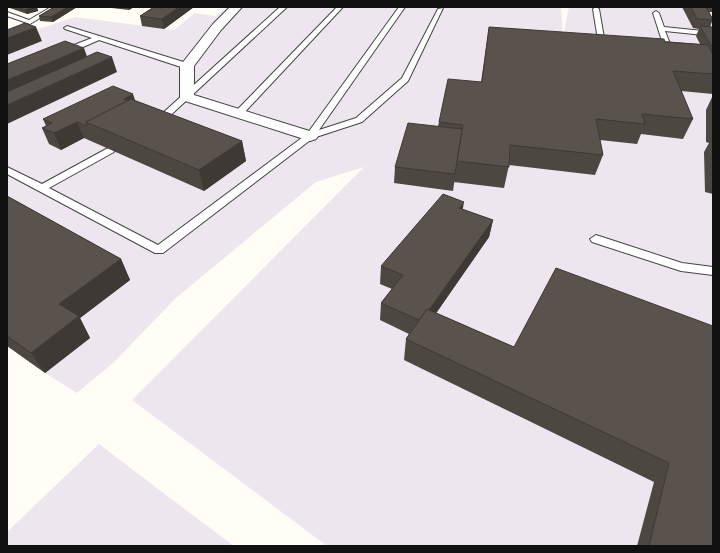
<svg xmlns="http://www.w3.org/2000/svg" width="720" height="553" font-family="'PT Serif',serif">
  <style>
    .industrial { fill: #eee6ef }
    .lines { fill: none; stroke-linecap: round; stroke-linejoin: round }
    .lane-casing { stroke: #444; stroke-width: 2 }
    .street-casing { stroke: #444; stroke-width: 2 }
    .lane { fill: #fff; fill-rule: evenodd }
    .street { fill: #fff; fill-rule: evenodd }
    .wall { fill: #4d4742 }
    .shaded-wall { fill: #3f3936 }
    .building { fill: #5a524d; stroke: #3f3936 }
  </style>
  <rect width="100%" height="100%" fill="#fffdf5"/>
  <g class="industrial">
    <path d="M227 7H561L563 36 569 7H713V546H327L132 400 364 167 316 182 176 298 113 363 77 393 45 373 7 346V27L26 33 75 17 174 30 195 13 215 16Z"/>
    <path d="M99 444 170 498 234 546H7V532Z"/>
  </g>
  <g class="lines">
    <g class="lane-casing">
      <g id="lane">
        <path d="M51 7H58L30 24 7 16V12L29 20Z"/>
        <path d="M280 7H287L160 125H154V121Z"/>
        <path d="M337 7H343L242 115H236V111Z"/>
        <path d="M399 7H405L319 130 356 118 402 78 438 9 443 8 408 81 362 122 313 138 163 253H155L7 174V167L42 184 108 148H114V152L49 188 158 245 307 134Z"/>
        <path d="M596 7 599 9 604 38 612 40V42H601L598 40 593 9Z"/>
        <path d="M656 11 659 13 664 27 713 32V36L665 31 671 46 667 48 656 47V45L663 44 653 13Z"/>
        <path d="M67 26 190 64 191 66 184 68 99 40 67 54H61V50L92 38 65 29 64 28Z"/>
        <path d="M596 235 682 263 713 267V275L681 271 592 242 590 239Z"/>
      </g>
    </g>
    <g class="street-casing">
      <path id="street" d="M230 7H242L221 30 194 66V95L316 133 318 136 316 139 310 141 304 139 182 100 180 97V66L213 24Z"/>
    </g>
    <use href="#lane" class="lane"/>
    <use href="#street" class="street"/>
  </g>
  <g class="wall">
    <path d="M7 7H37L38 11 27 14Z"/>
    <path d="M54 7H77L53 22 40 21 39 16Z"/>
    <path d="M103 7H134L129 10Z"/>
    <path d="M154 7H194L164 29 142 26 140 16Z"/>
    <path d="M682 7H713V12H709L713 19 710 27H713V94L681 91 693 119 683 139 641 134 637 144 600 140 603 155 595 175 509 165 504 188 454 182 455 177 453 191 394 183 395 167 438 126 439 122 481 82 489 27 700 44 696 36 699 29 693 28Z"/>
    <path d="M713 95V194L705 192 704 152 709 143 706 142V110Z"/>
    <path d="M136 101 242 141 246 161 204 191 84 138 61 150 49 144 42 128 46 126 43 119Z"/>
    <path d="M7 196 121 259 130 280 80 318 90 338 45 373 7 346Z"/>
    <path d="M462 209 493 220 489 237 436 313 514 347 713 326V546H637L654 482 404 360 406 339 409 334 380 320 381 303 392 289 380 284 381 266Z"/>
  </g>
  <g class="shaded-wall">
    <path d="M33 7H37L38 11 27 14 25 10Z"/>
    <path d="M68 7H77L53 22 51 17Z"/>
    <path d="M128 7H134L129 10Z"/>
    <path d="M179 7H194L164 29 162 19Z"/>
    <path d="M36 27 42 41 7 55V38Z"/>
    <path d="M84 48 89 62 7 98V80Z"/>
    <path d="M112 57 117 72 7 124V105Z"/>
    <path d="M133 94 138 109 123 99Z"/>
    <path d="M77 122 84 138 61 150 54 133Z"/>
    <path d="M242 141 246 161 204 191 199 170Z"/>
    <path d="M464 202 461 219 459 208Z"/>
    <path d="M493 220 489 237 419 338 421 321Z"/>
    <path d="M121 259 130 280 80 318 90 338 45 373 31 353 59 304Z"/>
  </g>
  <g class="building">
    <path d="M18 7H33L25 10Z"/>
    <path d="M54 7H68L51 17 39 16Z"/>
    <path d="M154 7H179L162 19 140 16Z"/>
    <path d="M691 7H706L713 20 697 19Z"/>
    <path d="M25 23 36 27 7 38V30Z"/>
    <path d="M700 26 713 27V49Z"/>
    <path d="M489 27 664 39 665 42 708 45 713 55V74L673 71 693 119 642 114 645 124 596 119 603 155 510 145 509 167 457 161 463 125 439 122 448 79 482 82Z"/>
    <path d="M65 41 84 48 7 80V64Z"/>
    <path d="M97 52 112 57 7 105V92Z"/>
    <path d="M113 86 133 94 123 99 127 101 86 122 87 126 77 122 54 133 42 128 52 123 43 119Z"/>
    <path d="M131 99 242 141 199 170 86 122Z"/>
    <path d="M408 123 462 129 455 174 395 167Z"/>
    <path d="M443 194 464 202 459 208 493 220 429 310 427 309 419 320 381 303 403 275 381 266Z"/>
    <path d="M7 196 121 259 59 304 79 316 31 353 7 336Z"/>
    <path d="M556 268 713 326V546H649L669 463 406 339 427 309 514 347Z"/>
  </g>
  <rect width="720" height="553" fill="none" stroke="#111111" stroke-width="16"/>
</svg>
